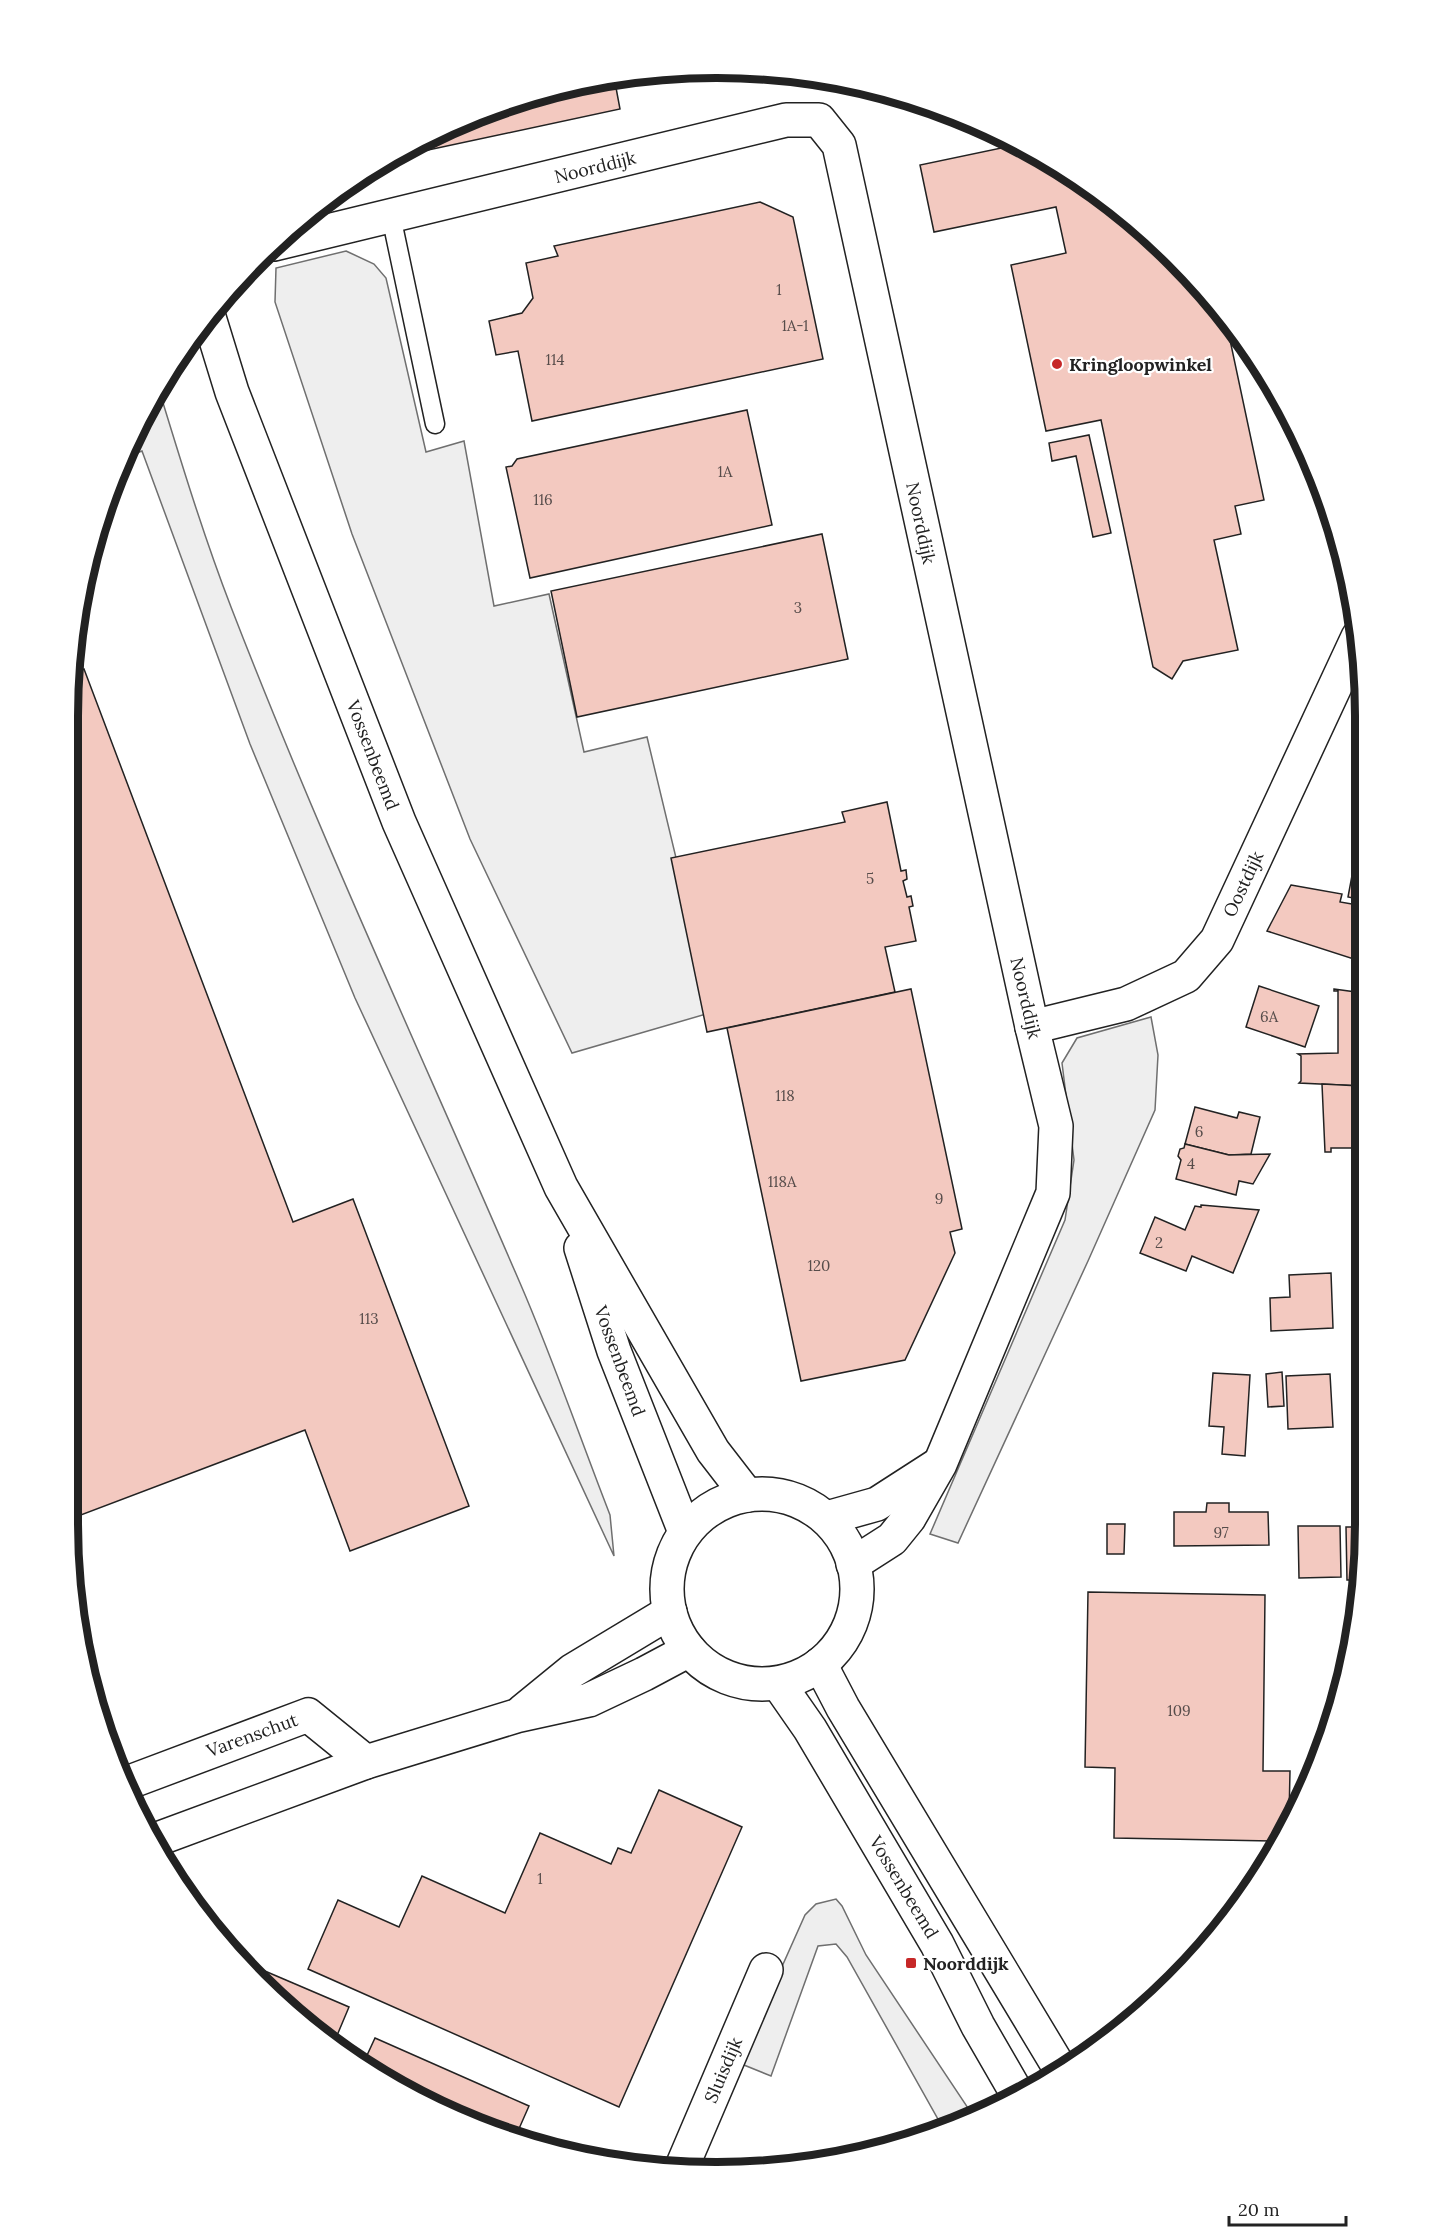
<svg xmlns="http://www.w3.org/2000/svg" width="1433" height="2240" font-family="Lora,serif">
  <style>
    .green { fill: #eee; stroke: #6f6f6f; stroke-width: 1.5 }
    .building { fill: #f3c9c0; stroke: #222; stroke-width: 1.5 }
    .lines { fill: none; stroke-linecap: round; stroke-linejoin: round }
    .service-casing { stroke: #222; stroke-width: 21 }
    .minor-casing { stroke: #222; stroke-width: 36 }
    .tertiary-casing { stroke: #222; stroke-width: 36 }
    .secondary-casing { stroke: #222; stroke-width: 36 }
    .service { stroke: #fff; stroke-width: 18 }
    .minor { stroke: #fff; stroke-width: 33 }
    .tertiary { stroke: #fff; stroke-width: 33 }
    .secondary { stroke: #fff; stroke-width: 33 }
    .poi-dot { fill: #c62828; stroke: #fff; stroke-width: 2 }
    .labels { text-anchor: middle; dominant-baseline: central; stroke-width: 4.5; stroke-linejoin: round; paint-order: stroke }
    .number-label { font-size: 15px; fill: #564c4a }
    .street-label { font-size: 18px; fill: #222; stroke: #fff }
    .poi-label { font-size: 18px; font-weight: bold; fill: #222; stroke: #fff; text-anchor: start }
    .rim { fill: none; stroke: #222; stroke-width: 8 }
  </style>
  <rect width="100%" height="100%" fill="#fff"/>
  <g class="green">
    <path d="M346 251 374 264 386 278 426 452 464 441 494 606 549 594 584 752 647 737 713 1012 572 1053 470 839 352 534 275 302 276 268Z"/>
    <path d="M160 393C182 465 204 537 231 607 319 835 423 1058 520 1283 553 1359 580 1438 610 1515L614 1556 355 998 250 744 142 451 123 458Z"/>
    <path d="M1151 1017 1158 1055 1155 1110 1088 1261 958 1543 930 1534 1065 1220 1074 1160 1062 1063 1077 1038Z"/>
    <path d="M836 1899 842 1906 866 1955 974 2117 943 2128 847 1957 836 1944 818 1946 771 2076 739 2063 805 1915 816 1904Z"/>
  </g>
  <g class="building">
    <path d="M614 77 620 109 386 159 508 102Z"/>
    <path d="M1020 144 1112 202 1205 289 1226 321 1264 500 1235 506 1241 534 1214 540 1238 650 1183 661 1172 679 1153 667 1101 420 1046 431 1011 265 1066 253 1056 207 934 232 920 165Z"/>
    <path d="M760 202 793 217 823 359 532 421 518 351 496 355 489 321 522 313 533 298 526 263 558 256 554 246Z"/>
    <path d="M747 410 772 525 530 578 506 467 512 466 517 459Z"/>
    <path d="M1089 435 1111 533 1093 537 1076 456 1052 461 1049 443Z"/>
    <path d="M822 534 848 659 577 717 551 591Z"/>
    <path d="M84 669 293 1222 353 1199 469 1506 350 1551 305 1430 73 1518V674Z"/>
    <path d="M887 802 901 871 906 870 907 879 903 881 907 897 911 896 913 906 909 907 916 941 885 947 895 992 707 1032 671 858 845 822 842 812Z"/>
    <path d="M1354 865 1363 867V900L1348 897Z"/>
    <path d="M1291 885 1342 894 1340 902 1363 906V962L1267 931Z"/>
    <path d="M1259 986 1319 1006 1305 1047 1246 1027Z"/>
    <path d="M911 989 962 1229 950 1232 955 1253 905 1360 801 1381 727 1028Z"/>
    <path d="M1334 989 1363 993 1362 1086 1299 1083 1301 1081V1056L1298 1054 1338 1053V991H1334Z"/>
    <path d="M1322 1084 1361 1086 1362 1148H1331V1152H1325Z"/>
    <path d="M1195 1107 1237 1118 1239 1112 1260 1117 1251 1154 1229 1155 1185 1144Z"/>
    <path d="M1185 1144 1229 1155 1270 1154 1253 1184 1239 1181 1236 1195 1176 1179 1181 1160 1178 1156 1180 1149 1184 1148Z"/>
    <path d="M1201 1205 1259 1210 1233 1273 1192 1256 1186 1271 1140 1253 1155 1217 1185 1230 1195 1206 1201 1207Z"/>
    <path d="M1331 1273 1333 1328 1271 1331 1270 1298 1290 1297 1289 1275Z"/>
    <path d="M1282 1372 1284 1406 1268 1407 1266 1374Z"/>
    <path d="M1213 1373 1250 1375 1245 1456 1222 1454 1224 1427 1209 1426Z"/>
    <path d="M1330 1374 1333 1427 1288 1429 1286 1376Z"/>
    <rect x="1358" y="1385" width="3" height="56"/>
    <path d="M1207 1503H1229V1512H1268L1269 1545 1174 1546V1512H1206Z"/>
    <path d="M1107 1524H1125L1124 1554H1107Z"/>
    <path d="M1298 1526H1340L1341 1577 1299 1578Z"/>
    <path d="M1346 1527H1360V1580H1347Z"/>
    <path d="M1088 1592 1265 1595 1263 1771H1290L1289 1818 1276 1841 1114 1838 1115 1768 1085 1767Z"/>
    <path d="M659 1790 742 1827 619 2107 308 1969 338 1900 399 1927 422 1876 505 1913 540 1833 611 1864 618 1848 631 1853Z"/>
    <path d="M239 1960 349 2007 333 2045 322 2039 257 1982Z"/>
    <path d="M375 2038 529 2106 514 2140 429 2105 363 2064Z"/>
  </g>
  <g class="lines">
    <g class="service-casing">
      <path id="service" d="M391 216 435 424"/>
    </g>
    <g class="minor-casing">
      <g id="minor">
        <path d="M274 244 786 120H819L839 145 1032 1027 1056 1126 1053 1193 940 1464 909 1518 892 1539 853 1564"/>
        <path d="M1032 1027 1126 1004 1186 976 1217 940 1358 637"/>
        <path d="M827 1518 877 1504 936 1466"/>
        <path d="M127 1783 308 1715 366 1762"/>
        <path d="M681 2169 766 1970"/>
      </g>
    </g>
    <g class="tertiary-casing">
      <g id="tertiary">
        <path d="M523 1711 572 1671 670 1612"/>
        <path d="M155 1840 366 1762 516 1716 589 1700 644 1674 689 1650"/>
      </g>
    </g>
    <g class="secondary-casing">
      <g id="secondary">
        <path d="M208 314 232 392 399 822 561 1187 713 1451 747 1495"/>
        <path d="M581 1248 614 1351 685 1532"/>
        <circle cx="762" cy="1589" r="95"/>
        <path d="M820 1664 843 1708 1062 2072"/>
        <path d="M778 1683 810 1729 937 1944 978 2026 1019 2097"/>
      </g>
    </g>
    <use href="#service" class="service"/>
    <use href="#minor" class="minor"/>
    <use href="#tertiary" class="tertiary"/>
    <use href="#secondary" class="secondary"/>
  </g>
  <g class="poi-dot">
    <circle cx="1057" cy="364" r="6"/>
    <rect x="905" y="1957" width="12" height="12" rx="3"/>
  </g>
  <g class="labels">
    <g class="number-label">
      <text x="779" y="289">1</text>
      <text x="795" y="325">1A-1</text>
      <text x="555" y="359">114</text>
      <text x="725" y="471">1A</text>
      <text x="543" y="499">116</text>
      <text x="798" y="607">3</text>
      <text x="870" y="878">5</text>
      <text x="1269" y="1016">6A</text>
      <text x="785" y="1095">118</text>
      <text x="1199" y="1131">6</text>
      <text x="1191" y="1163">4</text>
      <text x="782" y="1181">118A</text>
      <text x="939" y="1198">9</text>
      <text x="1159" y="1242">2</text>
      <text x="819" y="1265">120</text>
      <text x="369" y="1318">113</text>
      <text x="1221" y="1532">97</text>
      <text x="1179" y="1710">109</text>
      <text x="540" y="1878">1</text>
    </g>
    <g class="street-label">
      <text transform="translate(595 167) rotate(-14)">Noorddijk</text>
      <text transform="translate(921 523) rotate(78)">Noorddijk</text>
      <text transform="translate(373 755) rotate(69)">Vossenbeemd</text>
      <text transform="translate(1243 884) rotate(-65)">Oostdijk</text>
      <text transform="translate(1026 998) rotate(77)">Noorddijk</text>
      <text transform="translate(620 1361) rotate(70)">Vossenbeemd</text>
      <text transform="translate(252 1735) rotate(-20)">Varenschut</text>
      <text transform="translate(904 1887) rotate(59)">Vossenbeemd</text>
      <text transform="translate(723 2070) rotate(-67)">Sluisdijk</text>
    </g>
    <g class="poi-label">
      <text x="1069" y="364">Kringloopwinkel</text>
      <text x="923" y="1963">Noorddijk</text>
    </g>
  </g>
  <path d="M0 0H1433V2240H0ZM716 78H717A638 638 0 0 1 1355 716V1524A638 638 0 0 1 717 2162H716A638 638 0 0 1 78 1524V716A638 638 0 0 1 716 78Z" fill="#fff" fill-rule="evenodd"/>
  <path class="rim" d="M716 78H717A638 638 0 0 1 1355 716V1524A638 638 0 0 1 717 2162H716A638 638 0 0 1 78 1524V716A638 638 0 0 1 716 78Z"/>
  <path d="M1229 2216v9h117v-9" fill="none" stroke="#222222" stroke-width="3"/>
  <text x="1238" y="2216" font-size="18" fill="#222222" stroke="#ffffff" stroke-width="4.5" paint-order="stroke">20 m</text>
</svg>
